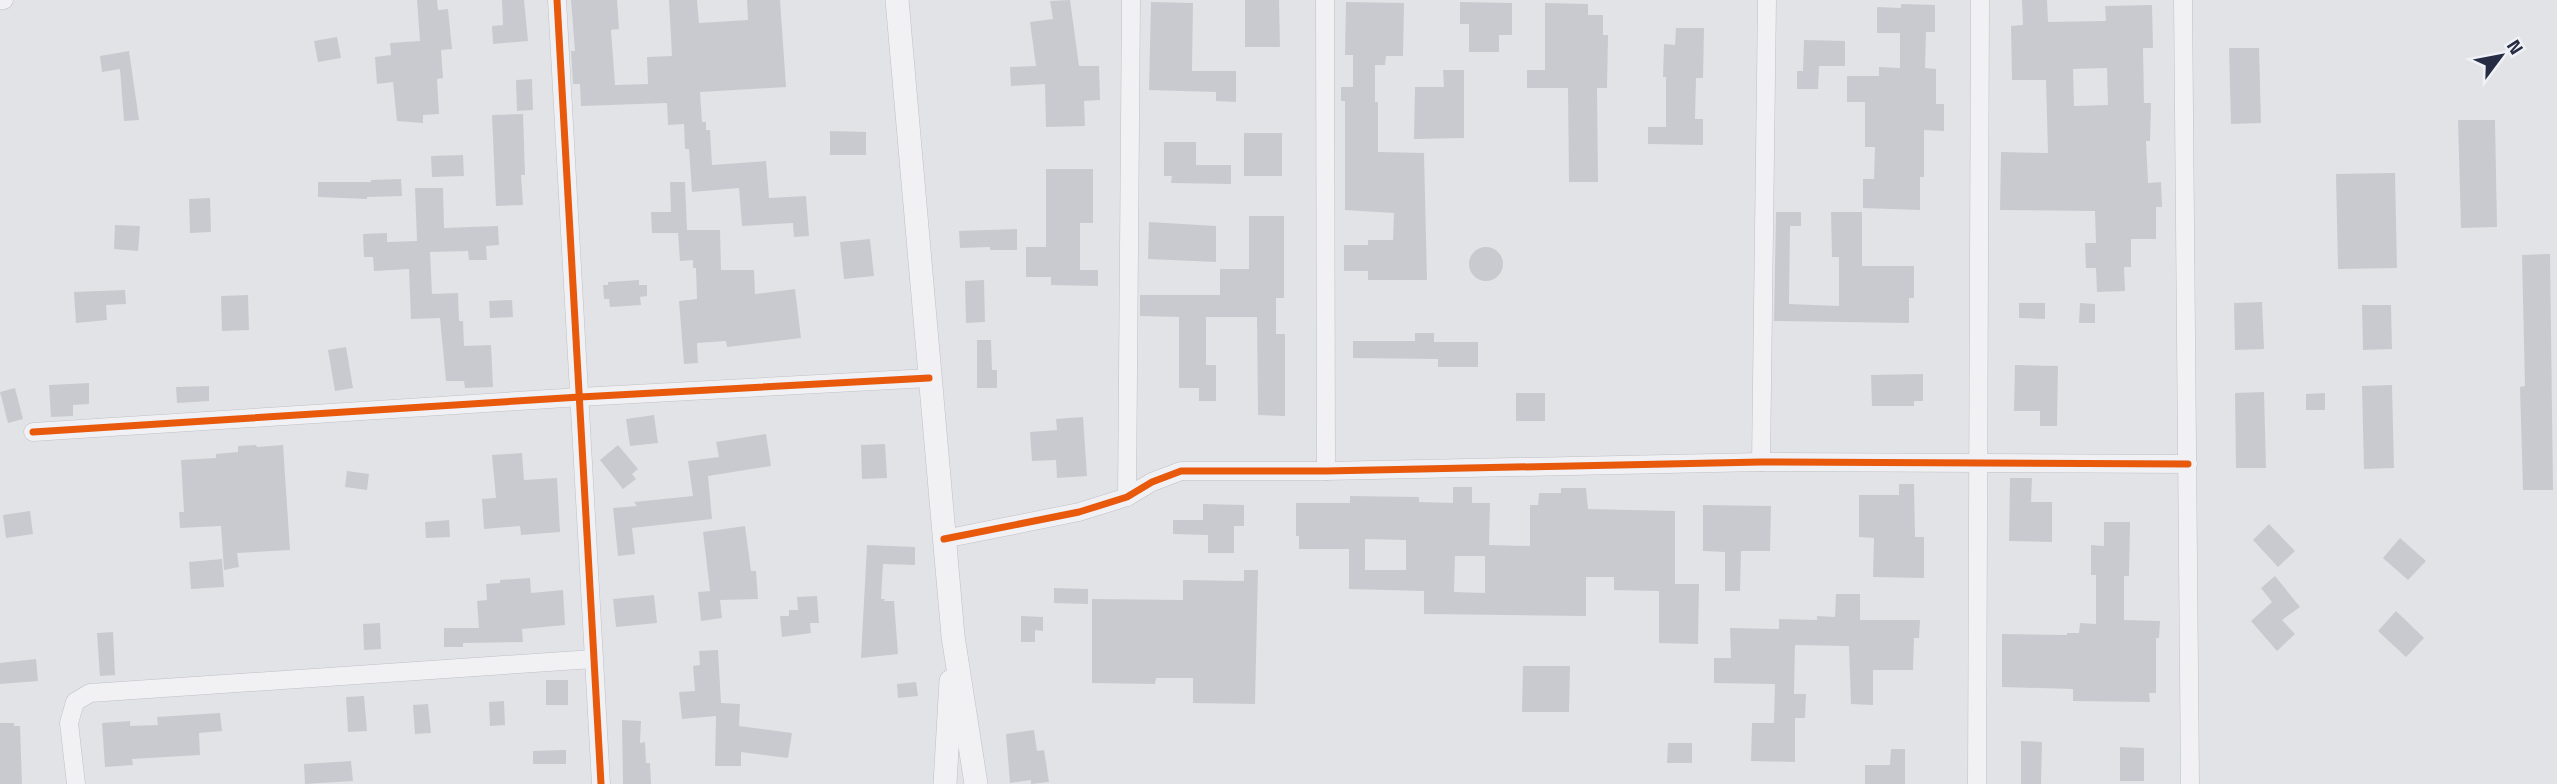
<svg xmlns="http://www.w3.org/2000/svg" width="2557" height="784" font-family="'Titillium Web',sans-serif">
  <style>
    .building { fill: #c9cacf; fill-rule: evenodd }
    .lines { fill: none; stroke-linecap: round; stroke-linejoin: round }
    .minor-casing { stroke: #bfc0c5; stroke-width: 19 }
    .tertiary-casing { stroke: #bfc0c5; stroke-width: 24 }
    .minor { stroke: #f1f1f4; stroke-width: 18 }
    .tertiary { stroke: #f1f1f4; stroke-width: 23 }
    .cycleway-casing { stroke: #eff1f7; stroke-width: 11 }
    .cycleway { stroke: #e8590c; stroke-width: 7 }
  </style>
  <rect width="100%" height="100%" fill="#e2e3e7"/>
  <g class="building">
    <path d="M417 0H437L438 10 448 9 452 49 441 50 443 78 437 79 439 114 423 115V123L397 121 393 82 377 84 375 57 391 55 390 43 420 41Z"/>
    <path d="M502 0H524L528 41 493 44 492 26 503 25Z"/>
    <path d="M571 0H617L619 29 611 30 615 85 648 84 647 57 672 56 669 0H697L699 23 748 20 747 0H780L786 87 700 92 702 122H706V130H710L712 165 766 161 769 198 806 196 809 236 794 237 793 223 742 226 739 188 692 192 689 149H685L684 124 668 125 667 103 581 106 580 84H573L571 51H575Z"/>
    <path d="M1070 0 1079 66H1099L1100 100 1084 101 1085 126 1046 127 1045 84 1011 86 1010 67 1036 66 1030 22 1053 19 1050 1Z"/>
    <path d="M1245 0H1279L1280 47H1245Z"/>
    <path d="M2022 0H2047L2048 22 2106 21 2105 6 2152 5 2153 48H2143L2144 103H2151L2150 141H2146L2148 183 2161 182 2162 207H2156V239H2131V267H2124L2125 291 2097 292 2096 268H2086L2085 243H2096L2095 211 2000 210 2001 152 2048 153 2046 80H2012L2011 26 2023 25ZM2107 68 2108 105 2074 106 2073 69Z"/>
    <path d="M1151 2 1193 3 1192 71H1236V102L1216 101V92L1149 90Z"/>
    <path d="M1346 2 1404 3 1403 56H1386L1385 65H1375V102H1378V152L1424 153 1427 280H1368V271H1344V245H1368V240H1393L1394 213 1345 210V101H1341V87H1353V55H1345Z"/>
    <path d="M1460 2 1512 3V35H1499V52H1469V24H1460Z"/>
    <path d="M1545 3 1588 4V15H1603V35H1608L1607 88H1597L1598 182H1569L1568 88H1527V70H1545Z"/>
    <path d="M1901 4 1935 5V32H1926L1925 68 1936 69V104H1944V131L1924 130V177H1920V210L1863 208V179H1874L1875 147H1865V102H1847V76H1879V67L1900 68V33H1877V7L1901 8Z"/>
    <path d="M1676 28H1704L1703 78H1696L1695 119H1703V145L1648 144V127H1666V77H1663L1664 44 1675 45Z"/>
    <path d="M337 37 341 58 318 62 314 41Z"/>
    <path d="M1804 40 1845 41V66H1819L1818 89H1797V71H1803Z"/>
    <path d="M2229 48H2259L2261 123 2231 124Z"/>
    <path d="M129 51 139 120 124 121 120 69 102 72 100 56Z"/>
    <path d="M1443 70H1464V138L1414 139 1415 87H1444Z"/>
    <path d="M532 79 533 110 517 111 516 80Z"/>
    <path d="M523 114 525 175H521L523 205 496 206 492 115Z"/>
    <path d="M2458 120H2495L2497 227 2461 228Z"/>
    <path d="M830 131 866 132V155H830Z"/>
    <rect x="1244" y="133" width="38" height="43"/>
    <path d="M1164 142H1196V165H1231V184L1171 183 1172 176H1164Z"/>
    <path d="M463 155 464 176 432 177 431 156Z"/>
    <path d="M1046 169H1093V223H1080V270H1098V286L1051 285V277H1026V247H1046Z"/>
    <path d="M2395 173 2397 268 2338 269 2336 174Z"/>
    <path d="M401 179 402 196 367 197V199L318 197V182H371V180Z"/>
    <path d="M670 182H685L687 230H720L721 270H754L755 294 795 289 801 338 727 347 726 341 697 343 698 363 684 364 679 301 697 299 696 268H693V260L680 261 678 233H652L651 212H671Z"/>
    <path d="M415 188H443L444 228 498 226 499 245 486 246 487 260H469L468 251 430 252 432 294 458 293 459 321H463L464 346 491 345 493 387 465 388 464 381H446L440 318 411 319 409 269 374 271 373 257H364L363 234 387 233V242L417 241Z"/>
    <path d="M210 198 211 232 190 233 189 199Z"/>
    <path d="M1776 212H1801V226H1790L1789 304 1839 306V257H1832L1831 212H1862V266H1914V298H1909V323L1774 321Z"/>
    <path d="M1249 216H1284V298H1276V334H1285V416L1258 415 1257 317H1206V365H1216V401H1199V388H1179V317L1140 316V295H1220V269H1249Z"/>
    <path d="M1149 222 1216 226V262L1148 259Z"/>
    <path d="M115 225 140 226 138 251 114 249Z"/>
    <path d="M1017 229V250H990V247L960 248 959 231Z"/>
    <path d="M870 239 874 276 844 279 840 242Z"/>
    <circle cx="1486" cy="264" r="17"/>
    <path d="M2550 254 2553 490H2523L2520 387 2525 386 2522 255Z"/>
    <path d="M639 280V285H647V296L640 297 641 305 610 307 609 299H604L603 285H608V282Z"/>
    <path d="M984 280 985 322 966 323 965 281Z"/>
    <path d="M125 290 126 304 106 305 107 320 76 323 74 292Z"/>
    <path d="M248 295 249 330 222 331 221 296Z"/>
    <path d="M512 300 513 317 490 318 489 301Z"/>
    <path d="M2262 302 2264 349 2235 350 2234 303Z"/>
    <path d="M2019 303H2045V319L2019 318Z"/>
    <path d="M2080 303 2095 304V323H2079Z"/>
    <path d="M2362 305H2391L2392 349 2363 350Z"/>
    <path d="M1415 333H1434V342H1478V367H1438V359L1353 358V341H1415Z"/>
    <path d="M977 340H991L992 370H997V388H977Z"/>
    <path d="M346 347 353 388 335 391 328 350Z"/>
    <path d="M2015 365 2058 366 2057 426H2040V411H2014Z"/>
    <path d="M1923 374V401H1914V406H1872L1871 375Z"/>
    <path d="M89 383V404L73 405V416L51 417 49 385Z"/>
    <path d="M2392 385 2394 468 2364 469 2362 386Z"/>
    <path d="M209 386V401L177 403 176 387Z"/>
    <path d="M15 388 23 419 8 423 0 392Z"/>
    <path d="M2264 392 2266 468H2236L2235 393Z"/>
    <rect x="1516" y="393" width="29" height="28"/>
    <path d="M2325 393V410H2306V394Z"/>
    <path d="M654 415 658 443 630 446 626 419Z"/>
    <path d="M1083 417 1087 476 1057 478 1056 460 1032 461 1030 432 1057 430 1056 419Z"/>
    <path d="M766 434 771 466 708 476 712 519 632 528 635 554 618 556 613 508 637 506 634 502 693 496 688 461 719 457 716 442Z"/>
    <path d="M885 444 887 478 862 479 861 445Z"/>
    <path d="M256 445 257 447 283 445 290 550 237 553 239 567 224 570 221 526 180 528 179 512H184L181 460 216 458V454L238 452V446Z"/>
    <path d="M618 445 638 469 632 474 636 479 623 489 600 460Z"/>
    <path d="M522 453 524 480 557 478 560 532 521 535 520 526 484 529 482 499 496 498 492 455Z"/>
    <path d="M347 471 369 474 367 490 345 487Z"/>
    <path d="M2010 478H2032L2031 502H2052V542L2009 541Z"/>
    <path d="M1899 484H1914L1915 537H1924V578L1873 577 1874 538 1859 537V495H1899Z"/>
    <path d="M1453 487H1472V503H1490L1489 545 1530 546V505H1538L1539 493H1561V488H1586L1588 509 1675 511V584H1699L1698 644 1659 643V591L1614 590V577H1586V616L1424 614V591L1349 589V549H1299V536H1296V503H1350V496L1419 497V502L1453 503ZM1365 539 1406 540V570H1365ZM1455 556H1485V593L1454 592Z"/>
    <path d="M1203 504 1244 505V526H1234V553H1208V535L1173 534V520H1203Z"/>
    <path d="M1703 505 1771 506 1770 551H1741L1740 591H1725V552L1703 551Z"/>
    <path d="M30 511 33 534 6 538 3 515Z"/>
    <path d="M449 520 450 537 426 538 425 522Z"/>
    <path d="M2104 522H2130L2129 576H2124V620L2160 621 2159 638H2156V693H2149L2150 702 2073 701V689L2002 687V634L2067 635V633H2079L2080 623 2096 624V575H2091V545L2104 546Z"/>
    <path d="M2269 524 2295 551 2278 567 2253 540Z"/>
    <path d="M745 526 751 571H756L758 599 720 600 722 618 701 621 698 592 710 591 703 532Z"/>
    <path d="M2400 538 2426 561 2408 580 2383 558Z"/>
    <path d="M867 545 915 547V565L883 564 881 599H885L884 601H894L898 654 861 658Z"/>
    <path d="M222 559 224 587 191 589 189 562Z"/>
    <path d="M1244 570H1258L1255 704 1193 703V678H1156L1155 684 1092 683V599L1183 600V580L1244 581Z"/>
    <path d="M2275 576 2300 607 2282 620 2295 634 2277 651 2251 621 2272 602 2261 588Z"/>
    <path d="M530 578 531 593 563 590 565 625 522 629 523 642 463 643V647H444V628H479L477 601 487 600 486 584 500 583V580Z"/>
    <path d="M1054 588 1088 589V604L1054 603Z"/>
    <path d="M1836 594H1860V620H1920L1919 638H1914L1913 670H1873V705L1851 704 1849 646 1795 645 1794 694H1806L1805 718H1795V762L1751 761 1752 723H1774L1775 684 1714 683V658H1731L1730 628 1779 629V619L1817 620V616L1835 617Z"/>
    <path d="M654 595 657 623 616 627 613 599Z"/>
    <path d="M817 596 819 623H810L811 633 782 637 780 616H789V610H798L797 597Z"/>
    <path d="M2396 611 2424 638 2406 657 2378 631Z"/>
    <path d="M1021 616 1043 617V631L1035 630V642H1021Z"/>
    <path d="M380 623 381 649 364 650 363 624Z"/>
    <path d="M113 632 115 675 100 676 97 633Z"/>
    <path d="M718 650 721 703 740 704 739 726 792 733 788 758 741 752V766H715L716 716 682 719 679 692 695 691 693 666 700 665 699 651Z"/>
    <path d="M36 659 38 681 0 684V663Z"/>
    <path d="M1523 666H1570L1569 712H1522Z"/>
    <rect x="546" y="680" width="22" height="25"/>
    <path d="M916 682 918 696 898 698 897 684Z"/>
    <path d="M364 696 367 731 348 732 346 697Z"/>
    <path d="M504 701 505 725 490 726 489 702Z"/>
    <path d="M428 704 431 733 415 734 413 705Z"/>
    <path d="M220 713 222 731 199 733 200 755 132 759 133 765 105 767 102 723 130 721V726L158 725 157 717Z"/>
    <path d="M622 720 641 721 640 743 645 742 646 763H650L651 784H623Z"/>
    <path d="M0 723H14V726H20L22 784H0Z"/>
    <path d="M1034 730 1037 751 1044 750 1049 782 1031 784V780L1010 783 1006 734Z"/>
    <path d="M2021 741 2042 742 2041 784H2021Z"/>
    <path d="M1668 743H1692V763H1667Z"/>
    <path d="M2120 747 2144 748V781H2120Z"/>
    <path d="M1891 749H1905V784H1865V765H1890Z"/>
    <path d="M566 750V764H533V751Z"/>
    <path d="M351 761 353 781 305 784 304 764Z"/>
  </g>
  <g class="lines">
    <g class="minor-casing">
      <g id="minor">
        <path d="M0 0H4"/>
        <path d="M557 0 601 784"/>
        <path d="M1325 0 1326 471"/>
        <path d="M2183 0 2190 784"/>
        <path d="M33 432 580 397 929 378"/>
        <path d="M1761 462 1767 0"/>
        <path d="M1127 497 1131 0"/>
        <path d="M944 539 1079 512 1127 497 1152 482 1181 471H1326L1761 462 2188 464"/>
        <path d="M76 784 69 723 75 702 90 693 593 659"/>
        <path d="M1977 784 1980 0"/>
      </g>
    </g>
    <g class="tertiary-casing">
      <g id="tertiary">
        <path d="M897 0 953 636 976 784"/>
        <path d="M945 784 951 681"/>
      </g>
    </g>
    <use href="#minor" class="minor"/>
    <use href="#tertiary" class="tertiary"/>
    <g class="cycleway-casing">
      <g id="cycleway">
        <path d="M557 0 601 784"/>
        <path d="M33 432 580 397 929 378"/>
        <path d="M944 539 1079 512 1127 497 1152 482 1181 471H1326L1761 462 2188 464"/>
      </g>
    </g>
    <use href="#cycleway" class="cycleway"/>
  </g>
  <g transform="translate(2501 56) rotate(58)" stroke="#eff1f7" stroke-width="5" paint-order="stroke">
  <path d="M0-5L12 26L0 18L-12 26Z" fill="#262c43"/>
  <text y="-10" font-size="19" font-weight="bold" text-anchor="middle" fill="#262c43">N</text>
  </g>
</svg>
